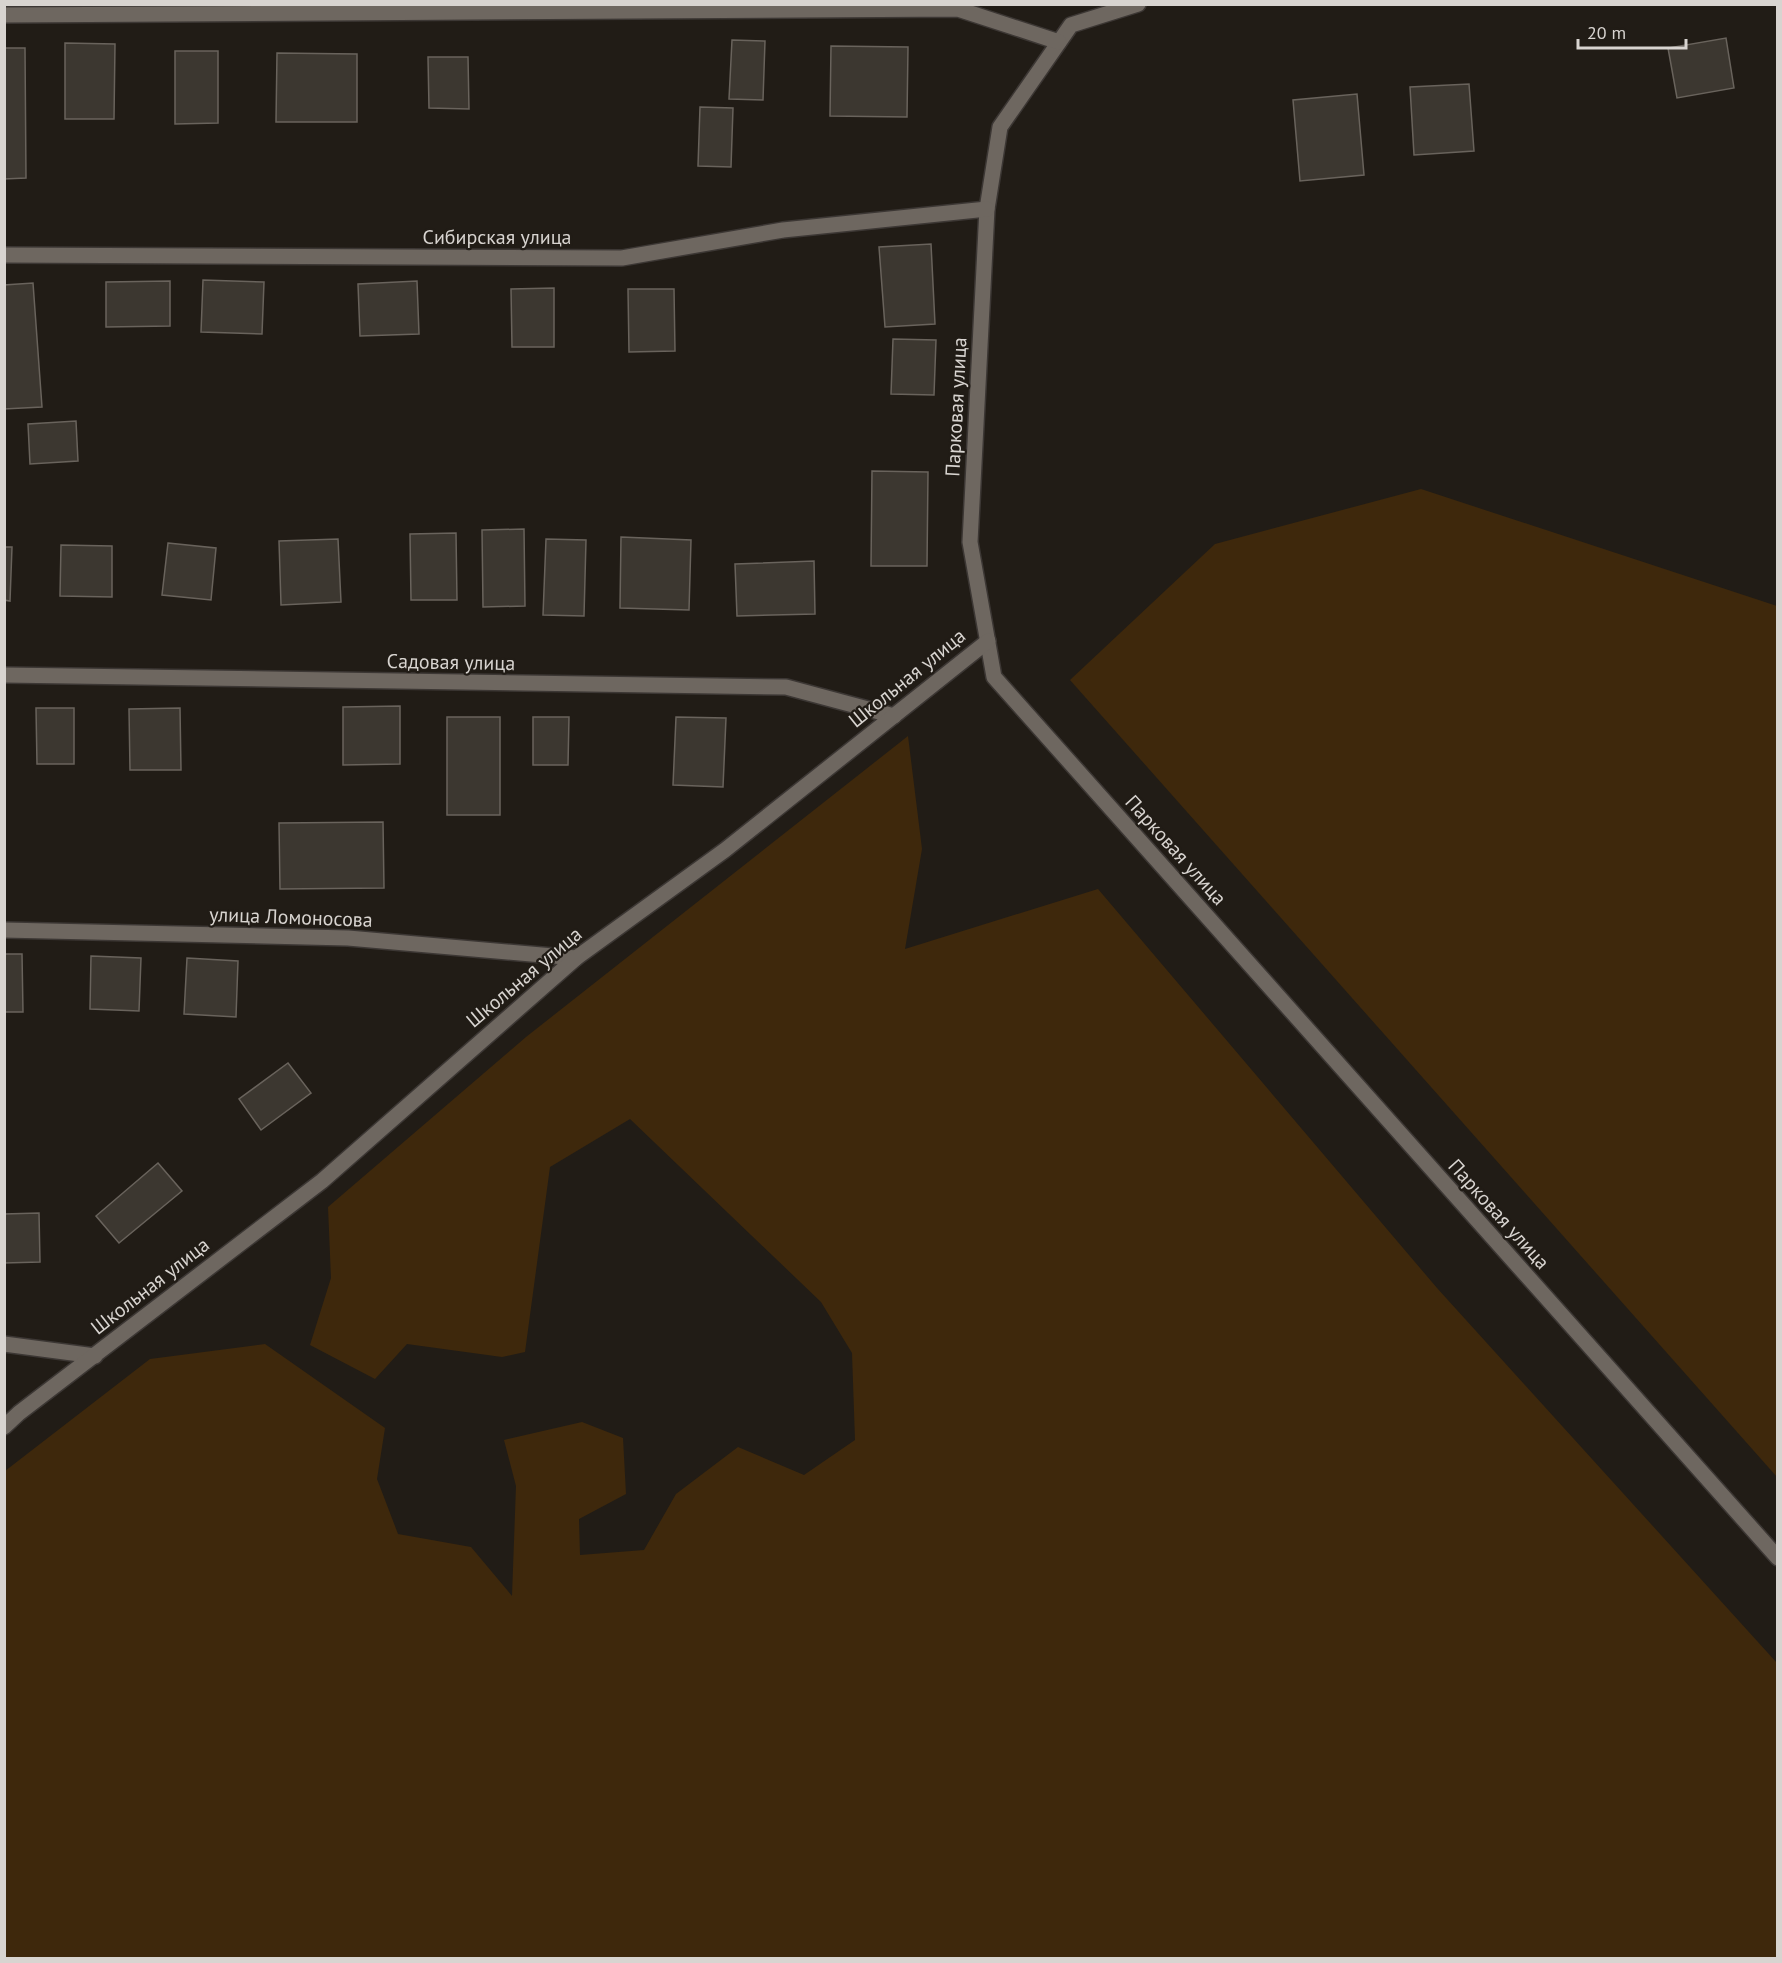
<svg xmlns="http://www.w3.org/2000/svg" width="1782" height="1963" font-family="'PT Sans',sans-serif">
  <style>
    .green { fill: #3e280c }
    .building { fill: #3c3730; stroke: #69635c; stroke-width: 1.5 }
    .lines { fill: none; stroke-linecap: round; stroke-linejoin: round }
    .minor-casing { stroke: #3c3734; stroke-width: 18 }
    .minor { stroke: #6e6760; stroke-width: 15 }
    .labels { text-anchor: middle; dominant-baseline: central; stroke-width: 4.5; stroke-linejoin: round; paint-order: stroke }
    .street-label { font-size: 20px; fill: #d8d4d0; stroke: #211c16 }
  </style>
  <rect width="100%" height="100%" fill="#211c16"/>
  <g class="green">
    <path d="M1421 489 1777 606V1477L1070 680 1215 544Z"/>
    <path d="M908 736 922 849 905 949 1098 889 1437 1288 1777 1663V1958H5V1471L150 1359 265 1344 385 1428 377 1479 398 1534 471 1547 512 1596 516 1486 504 1440 582 1422 623 1438 626 1494 579 1519 580 1555 644 1550 676 1494 738 1447 804 1475 855 1440 852 1353 821 1302 630 1119 550 1167 525 1352 502 1357 407 1344 375 1379 310 1345 331 1278 328 1207 526 1037Z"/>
  </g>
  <g class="building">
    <path d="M1726 38 1734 88 1677 98 1668 48Z"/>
    <path d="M732 40 765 41 763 100 729 99Z"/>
    <path d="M65 43 115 44 114 119H65Z"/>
    <path d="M831 46 908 47 907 117 830 116Z"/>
    <path d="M4 48H25L26 178 4 179Z"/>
    <path d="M175 51H218V123L175 124Z"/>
    <path d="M277 53 357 54V122H276Z"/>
    <path d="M428 57H468L469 109 429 108Z"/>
    <path d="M1469 84 1474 151 1414 155 1410 87Z"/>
    <path d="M1357 94 1364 175 1300 181 1293 100Z"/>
    <path d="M700 107 733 108 731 167 698 166Z"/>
    <path d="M931 244 935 324 885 327 879 247Z"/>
    <path d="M203 280 264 282 262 334 201 332Z"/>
    <path d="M170 281V326L106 327V282Z"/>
    <path d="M417 281 419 334 360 336 358 284Z"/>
    <path d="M33 283 42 407 4 409V285Z"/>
    <path d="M554 288V347H512L511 289Z"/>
    <path d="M628 289H674L675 351 629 352Z"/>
    <path d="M893 339 936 340 934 395 891 394Z"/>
    <path d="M76 421 78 461 30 464 28 424Z"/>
    <path d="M872 471 928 472 927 566H871Z"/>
    <path d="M524 529 525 606 483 607 482 530Z"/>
    <path d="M456 533 457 600H411L410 534Z"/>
    <path d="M621 537 691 540 689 610 620 608Z"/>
    <path d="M338 539 341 602 281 605 279 541Z"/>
    <path d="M546 539 586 540 584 616 543 615Z"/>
    <path d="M168 543 216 548 211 600 162 595Z"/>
    <path d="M61 545 112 546V597L60 596Z"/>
    <path d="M4 547H12L10 601 4 600Z"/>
    <path d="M814 561 815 614 737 616 735 564Z"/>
    <path d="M400 706V764L343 765V707Z"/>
    <path d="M36 708H74V764H37Z"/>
    <path d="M180 708 181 770H130L129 709Z"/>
    <rect x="447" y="717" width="53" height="98"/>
    <path d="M533 717H569L568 765H533Z"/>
    <path d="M676 717 726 718 723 787 673 785Z"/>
    <path d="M383 822 384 888 280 889 279 823Z"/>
    <path d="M4 954H22L23 1012H4Z"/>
    <path d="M91 956 141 958 139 1011 90 1009Z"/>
    <path d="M187 958 238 961 236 1017 184 1014Z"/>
    <path d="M288 1063 311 1093 261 1130 239 1099Z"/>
    <path d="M158 1163 182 1191 119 1243 96 1216Z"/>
    <path d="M39 1213 40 1262 4 1263V1214Z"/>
  </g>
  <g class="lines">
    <g class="minor-casing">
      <g id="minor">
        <path d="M1138 4 1071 25 1000 127 987 209 970 542 994 677 1778 1558"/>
        <path d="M4 15 958 9 1059 42"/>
        <path d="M4 255 622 258 783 230 987 209"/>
        <path d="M4 675 786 687 894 716"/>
        <path d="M4 930 348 938 576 958"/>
        <path d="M4 1344 95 1356"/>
        <path d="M4 1427 19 1413 322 1181 576 958 725 850 988 641"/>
      </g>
    </g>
    <use href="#minor" class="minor"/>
  </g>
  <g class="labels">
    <g class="street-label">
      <text x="497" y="237">Сибирская улица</text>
      <text transform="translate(956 407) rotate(-87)">Парковая улица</text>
      <text transform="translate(451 662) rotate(1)">Садовая улица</text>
      <text transform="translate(907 678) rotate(-39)">Школьная улица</text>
      <text transform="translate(1176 850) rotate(48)">Парковая улица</text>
      <text transform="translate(291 917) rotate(2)">улица Ломоносова</text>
      <text transform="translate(524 977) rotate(-40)">Школьная улица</text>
      <text transform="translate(1499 1214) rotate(48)">Парковая улица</text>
      <text transform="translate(150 1286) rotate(-38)">Школьная улица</text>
    </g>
  </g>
  <rect width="1782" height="1963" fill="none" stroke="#d8d4d0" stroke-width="12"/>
  <path d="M1578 39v9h108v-9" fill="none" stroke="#d8d4d0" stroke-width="3"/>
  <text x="1587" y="39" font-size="18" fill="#d8d4d0" stroke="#211c16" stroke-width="4.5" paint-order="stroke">20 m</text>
</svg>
